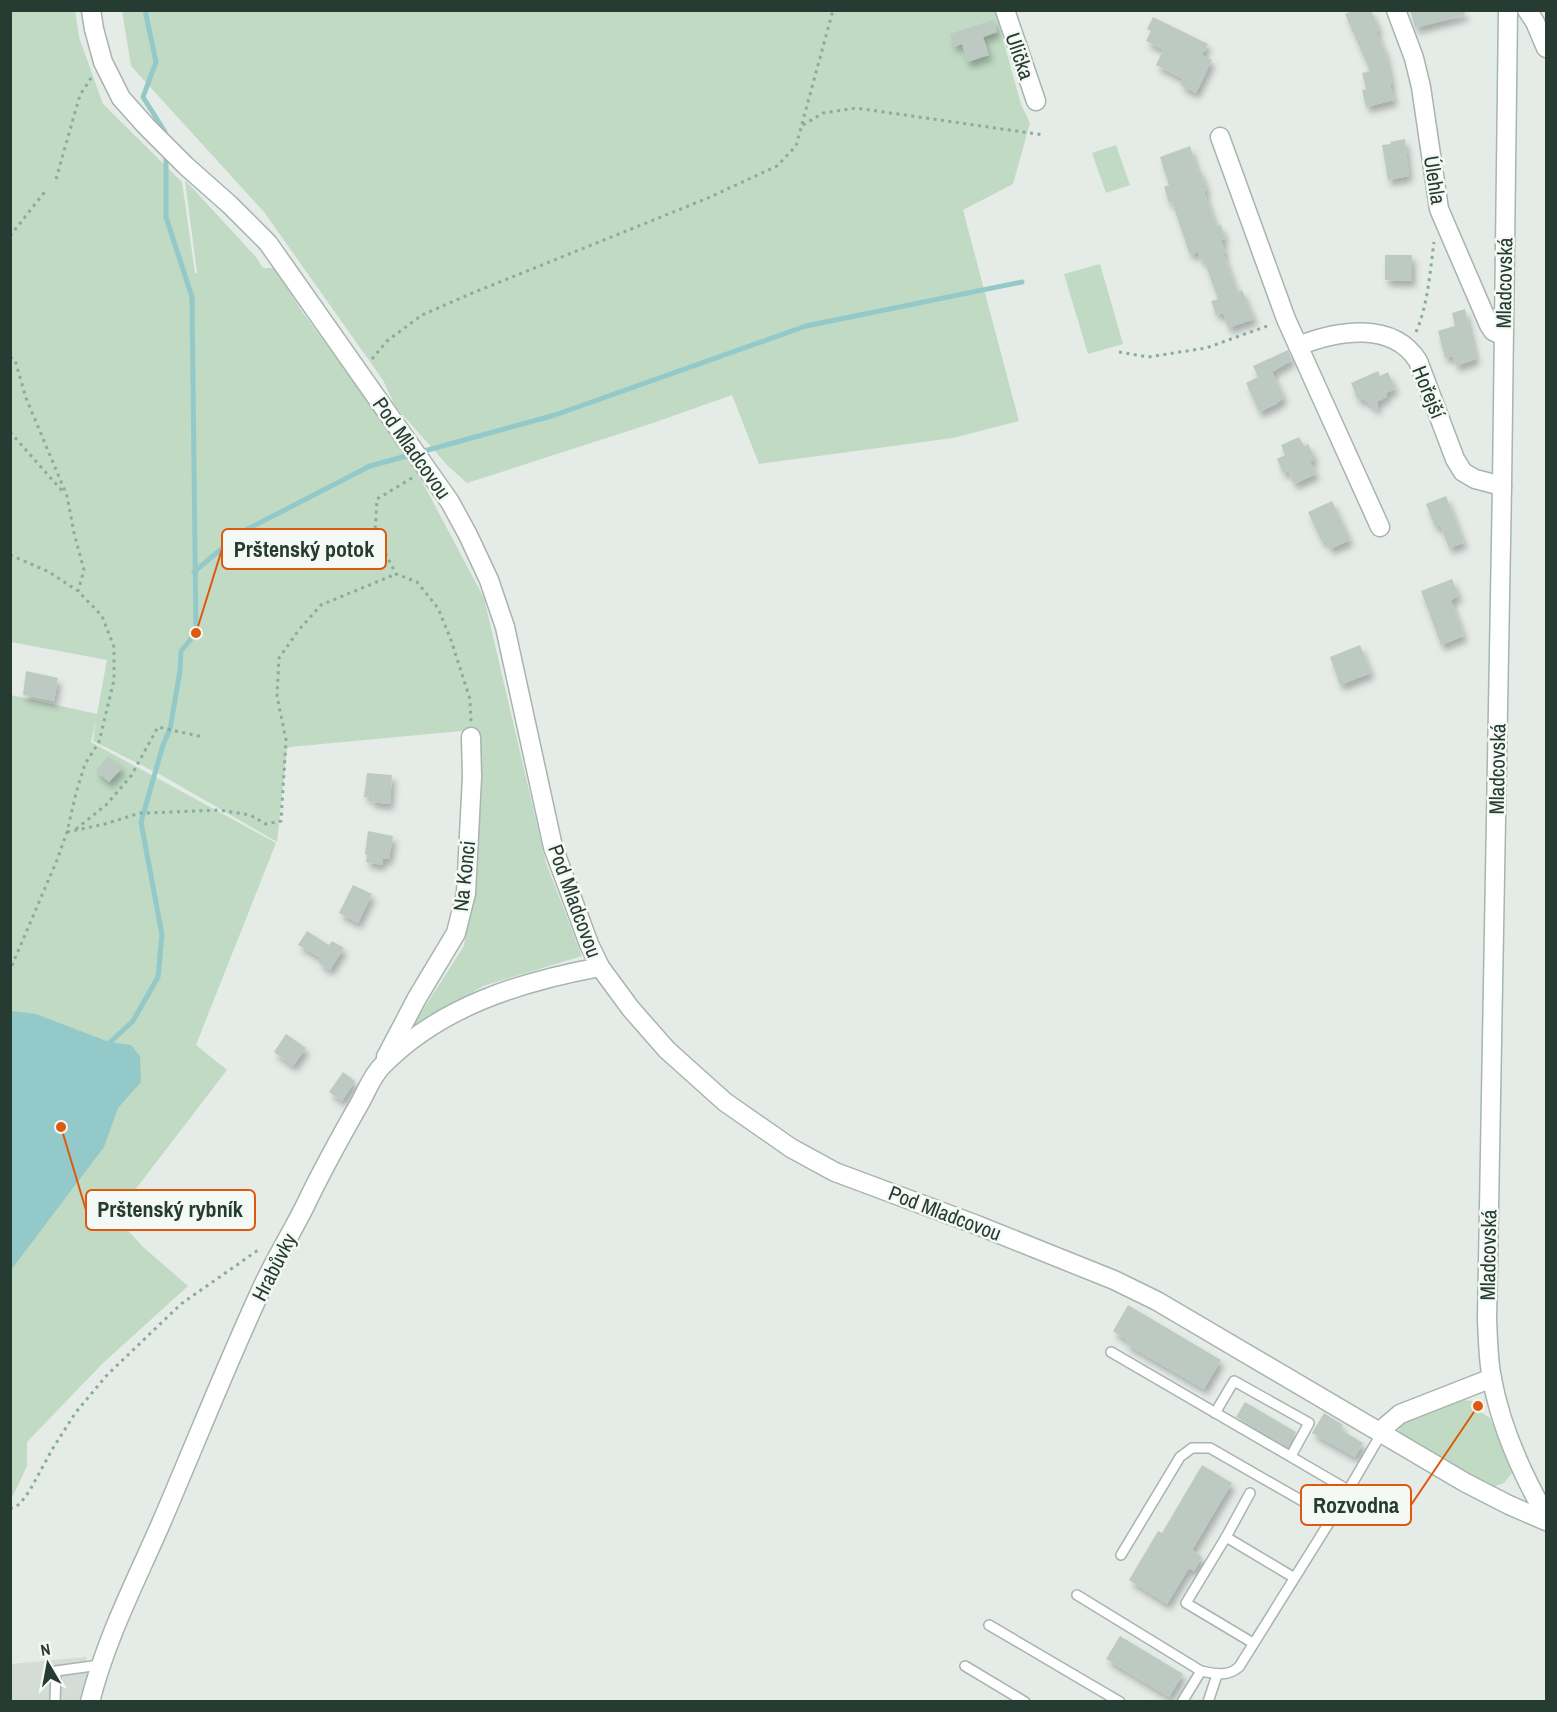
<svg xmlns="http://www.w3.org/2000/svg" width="1557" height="1712" font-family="'Archivo Narrow',sans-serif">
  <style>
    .built { fill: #d3dcd6 }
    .green { fill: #c0dac4 }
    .water { fill: #94c9ca }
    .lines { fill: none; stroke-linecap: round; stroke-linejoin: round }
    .stream { stroke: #94c9ca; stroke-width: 5 }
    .building { fill: #bdc9c3; filter: url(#shadow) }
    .lane-casing { stroke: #a8b4ae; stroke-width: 12 }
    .street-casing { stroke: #a8b4ae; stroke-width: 21 }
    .secondary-casing { stroke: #a4b6ae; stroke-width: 21 }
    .path { stroke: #89ac9c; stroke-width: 3; stroke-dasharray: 3 4.5; stroke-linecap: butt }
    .lane { stroke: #fff; stroke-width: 9 }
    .street { stroke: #fff; stroke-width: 18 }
    .secondary { stroke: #fff; stroke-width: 18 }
    .labels { text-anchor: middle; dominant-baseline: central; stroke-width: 5; stroke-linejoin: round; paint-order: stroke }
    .street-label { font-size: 21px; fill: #263c33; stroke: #f5f9f6 }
    .leader { fill: none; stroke: #de580e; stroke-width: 2 }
    .callout-dot { fill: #de580e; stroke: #f5f9f6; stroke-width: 2 }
    .callout { fill: #f5f9f6; stroke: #de580e; stroke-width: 2 }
    .callout-label { font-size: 22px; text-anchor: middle; font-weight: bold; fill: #263c33 }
  </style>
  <defs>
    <filter id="shadow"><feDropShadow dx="3.5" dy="6" stdDeviation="3" flood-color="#0004"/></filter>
  </defs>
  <rect width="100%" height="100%" fill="#e5ece8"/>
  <path class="built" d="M86 1657 88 1673 81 1701 11 1702V1664Z"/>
  <g class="green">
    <path d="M75 10 79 37 103 104 182 182 195 273H197L185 180 256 257 263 268H274L303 313 373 407 416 470 484 598 546 863 582 956 483 986 408 1033 464 946 478 853 476 738 461 731 290 747 287 749 277 842 161 775 93 741 96 719 91 742 276 843 196 1045 227 1070 115 1216 142 1246 188 1286 102 1364 27 1442V1466L11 1500V695L97 714 107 660 11 642 10 11Z"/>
    <path d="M122 11H995L1021 104 1030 123 1013 184 963 210 1019 421 953 438 759 464 732 395 653 423 467 483 448 466 395 406 383 380 264 212 131 66Z"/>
    <path d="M1116 145 1130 185 1106 193 1092 153Z"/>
    <path d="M1100 264 1123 344 1088 354 1064 274Z"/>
    <path d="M1463 1400 1473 1401 1482 1413 1490 1418 1512 1473 1504 1483 1493 1487 1397 1434 1403 1422Z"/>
  </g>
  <path class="water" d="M12 1011 36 1014 109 1042 131 1045 140 1056 141 1082 118 1108 104 1147 11 1270 10 1014Z"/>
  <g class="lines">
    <g class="stream">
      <path d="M145 10 156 62 143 97 165 132V137"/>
      <path d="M194 572 240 533 370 466 555 415 806 326 1022 282"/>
      <path d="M106 1046 133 1021 158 977 162 935 141 822 163 745 170 729 180 671 181 651 196 633 192 297 166 217V152"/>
    </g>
  </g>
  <g class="building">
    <path d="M1354 10H1371L1379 30 1376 31 1385 52 1392 84H1390L1394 100 1366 107 1362 90 1366 89 1362 73 1370 71 1345 14Z"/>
    <path d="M1410 10H1464L1465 15 1415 28Z"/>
    <path d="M1153 17 1208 44 1202 55 1212 60 1196 93 1180 85 1183 79 1156 65 1163 50 1146 41 1151 31 1147 29Z"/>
    <path d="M993 20 997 32 983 37 989 55 967 62 962 44 954 47 950 34Z"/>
    <path d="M1405 139 1409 176 1388 180 1382 145 1391 144 1390 142Z"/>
    <path d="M1190 146 1198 171 1200 170 1207 190 1204 191 1216 226 1221 225 1225 239 1221 240 1225 252 1223 253 1237 292 1242 290 1254 319 1228 328 1223 313 1216 315 1211 301 1218 299 1204 260 1201 261 1198 252 1190 255 1172 202 1169 203 1164 187 1169 185 1160 157Z"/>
    <path d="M1385 255H1412V281L1385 280Z"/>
    <path d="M1465 309 1476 359 1456 366 1453 356 1445 358 1438 331 1461 324 1455 326 1452 313Z"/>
    <path d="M1288 350 1292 360 1272 372 1284 398 1278 402V403L1259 412 1246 383 1258 377 1253 366Z"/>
    <path d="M1378 371 1380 376 1388 372 1395 389 1386 393 1387 397 1378 401 1377 410 1362 398 1358 400 1351 383Z"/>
    <path d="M1299 437 1304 446 1308 444 1315 459 1310 461 1316 474 1294 484 1288 471 1283 473 1277 459 1285 455 1281 445Z"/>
    <path d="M1446 496 1464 543 1449 548 1440 525 1435 527 1426 504Z"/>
    <path d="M1332 501 1350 540 1330 549 1326 541 1322 542 1308 512Z"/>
    <path d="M1452 579 1459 596 1451 600 1464 636 1441 645 1421 591Z"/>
    <path d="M1360 645 1371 673 1340 685 1330 657Z"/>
    <path d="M26 671 58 678 54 701 23 695Z"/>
    <path d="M108 756 122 768 109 782 96 771Z"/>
    <path d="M367 773 392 775 390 804 371 802V797H364Z"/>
    <path d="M368 831 393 836 389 859 383 858 382 865 366 862 367 855 365 854Z"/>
    <path d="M353 885 372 894 358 923 339 913Z"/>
    <path d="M307 931 329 945 332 941 344 948 330 970 318 962 321 958 298 945Z"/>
    <path d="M286 1034 306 1048 293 1066 274 1052Z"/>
    <path d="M343 1072 355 1081 342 1101 329 1092Z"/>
    <path d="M1128 1305 1221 1360 1204 1389 1126 1344 1128 1341 1113 1331Z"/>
    <path d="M1245 1402 1296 1432 1288 1447 1236 1417Z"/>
    <path d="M1324 1413 1343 1425 1340 1429 1363 1443 1355 1457 1312 1433Z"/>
    <path d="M1202 1465 1232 1483 1192 1550 1202 1557 1194 1571 1189 1568 1167 1604 1129 1580 1158 1531 1162 1533Z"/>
    <path d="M1120 1636 1183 1674 1169 1697 1106 1659Z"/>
  </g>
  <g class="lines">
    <g class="lane-casing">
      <g id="lane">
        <path d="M1111 1352 1348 1490"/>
        <path d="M1215 1413 1234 1381 1309 1423 1291 1456"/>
        <path d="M1226 1537 1250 1493"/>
        <path d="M1121 1555 1180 1457 1192 1448H1210L1332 1518"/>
        <path d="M1077 1595 1201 1671C1216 1674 1227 1677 1239 1667L1332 1518 1377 1441"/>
        <path d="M989 1625 1120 1702"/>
        <path d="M1253 1643 1186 1603 1226 1537 1293 1577"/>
        <path d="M965 1666 1025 1702"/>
        <path d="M55 1702 56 1671 100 1665"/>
        <path d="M1182 1702 1201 1671"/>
        <path d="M1208 1702 1217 1675"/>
      </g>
    </g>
    <g class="street-casing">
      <g id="street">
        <path d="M91 10 94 29 103 62 121 98 146 126 186 166 230 205 268 243 450 502 468 535 489 580 505 627 553 847 589 944 600 967 631 1009 667 1050 725 1102 791 1148 835 1172 977 1225 1114 1280 1157 1301 1466 1483 1509 1505 1546 1521"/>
        <path d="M1005 10 1036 101"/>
        <path d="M1396 10 1414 58 1421 87 1439 209 1489 325 1493 331 1503 336"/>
        <path d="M1527 10 1535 22 1546 48"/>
        <path d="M1220 137 1286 319 1380 527"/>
        <path d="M1298 346C1336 331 1392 320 1418 361L1455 459 1463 472 1475 479 1502 486"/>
        <path d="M386 1057 417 998 456 933 466 893 472 777 471 737"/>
        <path d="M1380 1431 1400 1414 1492 1378"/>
        <path d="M90 1702C106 1638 136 1581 162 1521 195 1444 226 1366 261 1290 274 1261 291 1234 305 1206 322 1170 341 1136 361 1101 367 1090 373 1074 383 1065 441 1006 520 982 600 967"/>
      </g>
    </g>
    <g class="secondary-casing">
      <path id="secondary" d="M1508 10 1502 486 1487 1319C1488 1339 1488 1359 1492 1379 1501 1428 1522 1474 1546 1516"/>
    </g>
    <g class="path">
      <path d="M803 125 823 113 856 108 1044 135"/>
      <path d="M56 179 80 95 91 78"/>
      <path d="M10 236 47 189"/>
      <path d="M1416 332C1428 305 1430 271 1434 242"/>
      <path d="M1119 352 1148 357 1206 348 1270 325"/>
      <path d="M10 357 15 360 26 398 67 496 74 533 84 570 78 591"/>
      <path d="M372 359 387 341 422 315 470 294 708 198 777 166 796 146 833 10"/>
      <path d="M10 432 64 493"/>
      <path d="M412 478 377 499 375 533 396 574 417 582 438 608 451 640 470 699 471 722"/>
      <path d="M10 555 49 572 78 591 102 616 114 647V680L99 742 85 764 76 793 67 832 57 860 10 970"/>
      <path d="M76 829 106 805 131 776 158 727 203 737"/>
      <path d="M67 832 105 824 140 813H147L219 810 250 815 266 824 281 821 286 740 277 696 279 658 298 631 321 605 396 574"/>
      <path d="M10 1509 20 1504 30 1490 53 1448 76 1412 107 1375 181 1304 261 1248"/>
    </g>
    <use href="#lane" class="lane"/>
    <use href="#street" class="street"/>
    <use href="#secondary" class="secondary"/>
  </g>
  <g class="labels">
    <g class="street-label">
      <text transform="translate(1020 56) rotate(71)">Ulička</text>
      <text transform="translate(1435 180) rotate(81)">Úlehla</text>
      <text transform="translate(1504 283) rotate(-89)">Mladcovská</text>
      <text transform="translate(1429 392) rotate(68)">Hořejší</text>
      <text transform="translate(412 448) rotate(55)">Pod Mladcovou</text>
      <text transform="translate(1497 769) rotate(-89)">Mladcovská</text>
      <text transform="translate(464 876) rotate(-84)">Na Konci</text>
      <text transform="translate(575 901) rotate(70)">Pod Mladcovou</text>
      <text transform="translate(945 1213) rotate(21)">Pod Mladcovou</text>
      <text transform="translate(1488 1255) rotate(-89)">Mladcovská</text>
      <text transform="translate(274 1267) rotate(-63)">Hrabůvky</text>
    </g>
  </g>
  <path class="leader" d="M196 633L222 549M61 1127L86 1210M1478 1406L1411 1505"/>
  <g class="callout-dot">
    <circle cx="196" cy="633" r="6"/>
    <circle cx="61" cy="1127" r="6"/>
    <circle cx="1478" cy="1406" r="6"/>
  </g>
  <g class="callout">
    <rect x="222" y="529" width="164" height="40" rx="6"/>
    <rect x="86" y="1190" width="169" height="40" rx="6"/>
    <rect x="1301" y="1485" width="110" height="40" rx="6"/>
  </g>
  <g class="callout-label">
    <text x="304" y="557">Prštenský potok</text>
    <text x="170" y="1217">Prštenský rybník</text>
    <text x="1356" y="1513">Rozvodna</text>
  </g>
  <rect width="1557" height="1712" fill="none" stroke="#263c33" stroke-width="24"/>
  <g transform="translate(48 1664) rotate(350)" stroke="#f5f9f6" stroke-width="4.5" paint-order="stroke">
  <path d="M0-4.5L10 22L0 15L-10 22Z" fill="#263c33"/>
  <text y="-9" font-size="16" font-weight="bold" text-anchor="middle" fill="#263c33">N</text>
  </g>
</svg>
